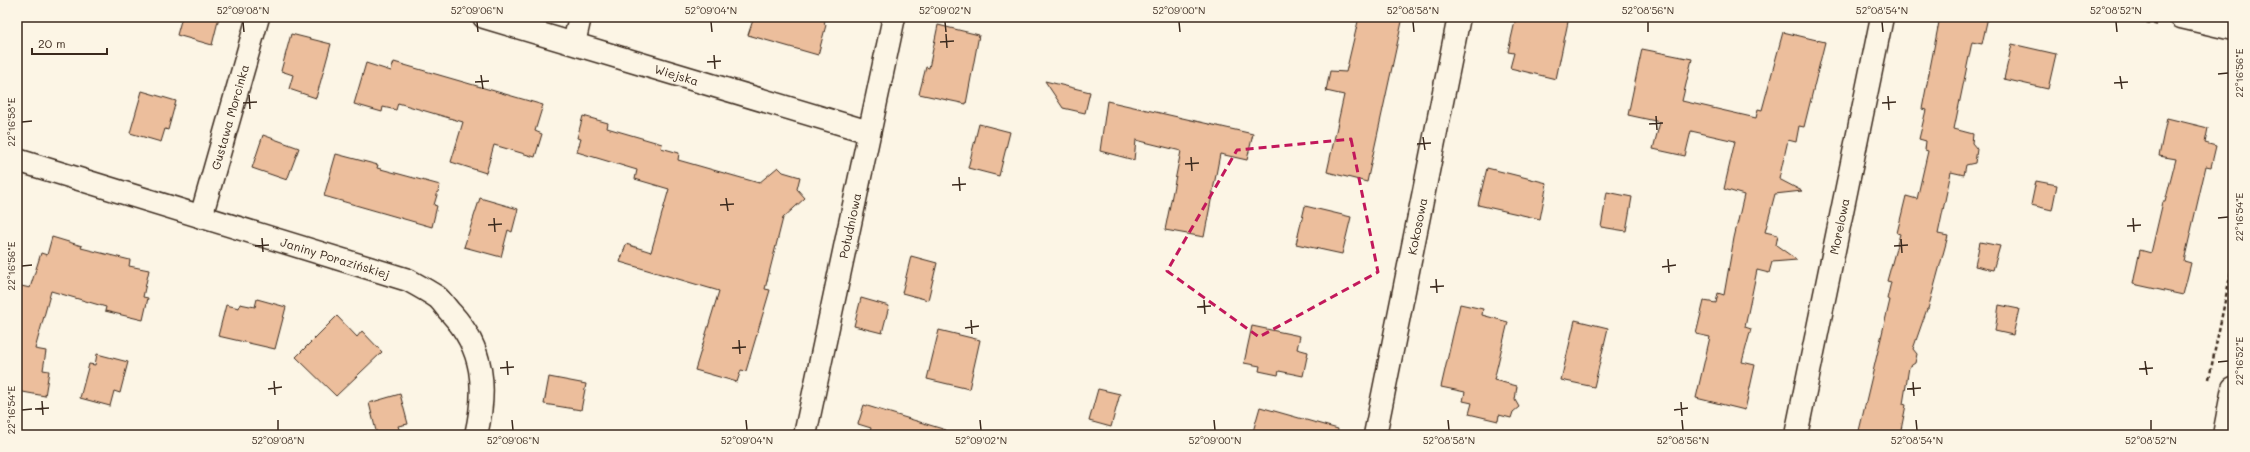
<svg xmlns="http://www.w3.org/2000/svg" width="2250" height="452" font-family="Mali,sans-serif">
  <style>
    .building { fill: #ecbe9c; stroke: #3b2a1e }
    .lines { fill: none; stroke-linecap: round; stroke-linejoin: round }
    .street-casing { stroke: #3b2a1e; stroke-width: 25 }
    .path { stroke: #3b2a1e; stroke-width: 2.5; stroke-dasharray: 4 3; stroke-linecap: butt }
    .street { stroke: #fcf5e5; stroke-width: 22 }
    .marked { fill: none; stroke: #c2185b; stroke-width: 3; stroke-dasharray: 8 5; stroke-linejoin: round }
    .ticks { fill: none; stroke: #3b2a1e; stroke-width: 1.5 }
    .labels { text-anchor: middle; dominant-baseline: central; stroke-width: 4; stroke-linejoin: round; paint-order: stroke }
    .street-label { font-size: 12px; fill: #3b2a1e; stroke: #fcf5e5 }
    .neatline { fill: none; stroke: #3b2a1e; stroke-width: 1.5 }
    .ticks-label { font-size: 10px; text-anchor: middle; fill: #3b2a1e }
  </style>
  <rect width="100%" height="100%" fill="#fcf5e5"/>
  <filter id="ink" filterUnits="userSpaceOnUse"><feTurbulence type="fractalNoise" baseFrequency=".025" numOctaves="2"/><feDisplacementMap in="SourceGraphic" scale="8" xChannelSelector="R" yChannelSelector="G"/><feConvolveMatrix kernelMatrix="1 2 1 2 8 2 1 2 1" color-interpolation-filters="sRGB"/></filter>
  <g filter="url(#ink)">
    <g class="building">
      <path d="M182 17H219L212 45 177 35Z"/>
      <path d="M754 17H826L824 24 826 25 818 55 748 35Z"/>
      <path d="M1359 17H1403L1367 182 1327 172 1344 95 1326 91 1330 71 1346 72Z"/>
      <path d="M1516 17H1569L1556 79 1510 68 1514 53 1508 52Z"/>
      <path d="M1940 17H1988L1982 44 1972 42 1954 129 1973 134 1972 143 1977 149 1975 163 1966 165 1964 175 1951 172 1938 234 1948 236 1928 309H1927L1913 349 1917 354 1915 363 1909 367 1903 404 1906 405 1900 435H1858L1890 300 1887 299 1891 282 1887 281 1900 234 1897 233 1906 196 1917 199 1928 151 1925 150 1926 141 1919 139 1926 110 1922 109Z"/>
      <path d="M938 25 979 35 966 104 919 94 926 67 929 68Z"/>
      <path d="M1783 32 1825 42 1804 127 1799 126 1796 142 1788 140 1779 179 1802 191 1775 194 1765 232 1778 235 1776 245 1797 260 1772 262 1769 273 1757 270 1745 327 1751 329 1742 362 1755 365 1745 410 1696 398 1710 337 1696 334 1704 301 1716 303 1718 293 1724 295 1734 238 1744 195 1724 189 1735 141 1691 131 1685 156 1653 149 1660 122 1628 115 1642 49 1692 59 1682 101 1756 118 1758 109 1762 110Z"/>
      <path d="M291 34 331 44 316 98 289 89 293 75 281 71Z"/>
      <path d="M2012 44 2056 54 2048 89 2004 79Z"/>
      <path d="M394 62 543 105 535 131 542 134 535 157 494 145 486 173 451 162 463 122 398 103 396 110 383 107 382 112 354 104 366 63 391 71Z"/>
      <path d="M1045 81 1090 92 1085 113 1063 108Z"/>
      <path d="M142 91 176 101 168 130 165 129 161 142 130 133Z"/>
      <path d="M1107 101 1253 134 1247 160 1220 154 1204 237 1165 230 1181 151 1136 140 1134 160 1100 151Z"/>
      <path d="M583 116 608 123 607 128 662 144 661 148 679 153 678 160 759 183 778 167 783 172 800 177 797 189 805 198 783 218 765 289 770 290 746 371 741 370 737 382 695 370 719 291 620 262 626 244 651 252 669 189 635 179 637 170 577 152 581 139 577 138Z"/>
      <path d="M2167 118 2208 128 2205 143 2216 146 2211 167 2206 166 2184 261 2191 263 2183 295 2133 284 2140 250 2151 253 2163 202H2165L2176 159 2159 156Z"/>
      <path d="M979 124 1010 132 999 176 968 168Z"/>
      <path d="M263 135 299 148 287 180 252 168Z"/>
      <path d="M336 154 378 165 377 168 440 185 434 205 437 206 432 227 324 196Z"/>
      <path d="M1487 168 1547 183 1540 219 1478 205Z"/>
      <path d="M2036 181 2057 185 2052 210 2031 205Z"/>
      <path d="M1607 192 1632 197 1626 231 1601 227Z"/>
      <path d="M480 198 518 209 512 232 508 230 501 257 464 247Z"/>
      <path d="M1305 206 1351 217 1342 254 1296 244Z"/>
      <path d="M52 237 82 246 81 248 130 260 129 266 149 270 143 297 148 298 143 320 105 311 106 307 51 291 35 349 46 351 43 370 49 371 45 396 17 391V285L30 288 41 253 47 255Z"/>
      <path d="M1980 242 2000 246 1993 270 1975 266Z"/>
      <path d="M911 256 937 263 928 300 902 293Z"/>
      <path d="M861 298 889 306 882 333 854 326Z"/>
      <path d="M257 299 286 307 275 349 218 336 226 305 239 308 240 304 255 307Z"/>
      <path d="M1460 304 1483 309 1482 315 1508 322 1494 380 1517 386 1515 400 1519 407 1513 412 1511 418 1499 415 1498 421 1469 414 1472 403 1463 401 1465 392 1441 387Z"/>
      <path d="M1999 305 2019 309 2013 335 1995 331Z"/>
      <path d="M337 316 357 337 362 331 382 352 336 396 296 357Z"/>
      <path d="M1575 320 1608 328 1594 387 1561 380Z"/>
      <path d="M1252 326 1300 336 1297 349 1308 352 1303 376 1279 371 1278 375 1259 371 1260 366 1244 363Z"/>
      <path d="M939 330 980 340 969 389 927 379Z"/>
      <path d="M97 354 128 362 120 393 114 391 110 406 80 398 89 364 95 365Z"/>
      <path d="M549 377 586 384 581 410 544 404Z"/>
      <path d="M1098 389 1120 394 1111 427 1089 421Z"/>
      <path d="M400 394 408 424 398 426 401 435H377L369 403Z"/>
      <path d="M864 405 946 430 945 435H869L871 428 858 424Z"/>
      <path d="M1260 407 1338 429 1337 435H1252Z"/>
    </g>
    <g class="lines">
      <g class="street-casing">
        <g id="street">
          <path id="s1" d="M484 17 869 132"/>
          <path d="M2181 17 2233 29"/>
          <path d="M574 43 580 17"/>
          <path id="s2" d="M17 160 408 280C417 285 428 291 437 297 442 301 446 308 451 313 484 349 487 388 476 435"/>
          <path id="s3" d="M201 217 258 17"/>
          <path id="s4" d="M805 435 894 17"/>
          <path id="s5" d="M1375 435 1459 17"/>
          <path id="s6" d="M1796 435 1882 17"/>
          <path d="M2224 435 2233 388"/>
        </g>
      </g>
      <g class="path">
        <path d="M2126 17 2159 25"/>
        <path d="M2209 379 2233 262"/>
      </g>
      <use href="#street" class="street"/>
    </g>
  </g>
  <path class="marked" d="M1351 139 1378 272 1259 337 1167 271 1237 150Z"/>
  <path class="ticks" d="M243 22 244 32M477 22 478 32M711 22 712 32M945 22 946 32M1179 22 1180 32M1413 22 1414 32M1648 22V32M1882 22 1883 32M2116 22 2117 32M946 34 947 48M940 42 954 41M714 55 715 69M707 62 721 61M2218 74 2228 73M481 75 483 89M2120 76 2122 89M475 82 489 81M2114 83 2128 82M249 95 250 109M1888 96 1889 110M243 103 257 102M1882 103 1896 102M1656 116 1657 130M22 122 32 121M1649 124 1663 123M1423 137 1425 150M1417 144 1431 143M1191 157 1192 171M1185 164 1199 163M959 177 960 191M952 185 966 184M726 198 728 211M720 205 734 204M494 218 495 232M2133 218 2134 232M2218 218 2228 217M488 225 502 224M2127 226 2141 225M262 238 263 252M1901 239 1902 253M255 246 269 245M1894 246 1908 245M1668 259 1669 273M22 266 32 265M1662 267 1676 265M1436 279 1437 293M1430 287 1444 286M1204 300 1205 314M1197 307 1211 306M971 320 972 334M965 328 979 326M739 340 740 354M732 348 746 347M507 361 508 375M2145 361 2147 375M2218 362 2228 361M500 368 514 367M2139 369 2153 368M274 381 275 395M1913 382 1914 396M268 389 282 387M1907 389 1921 388M42 401 43 415M1681 402 1682 416M35 409 49 408M22 410 32 409M1674 410 1688 408M278 420V430M512 420 513 430M746 420 747 430M980 420 981 430M1214 420 1215 430M1448 420 1449 430M1682 420 1683 430M1916 420 1917 430M2151 420V430"/>
  <g class="labels">
    <g class="street-label">
      <text stroke="none"><textPath href="#s1" startOffset="201">Wiejska</textPath></text>
      <text stroke="none"><textPath href="#s3" startOffset="104">Gustawa Morcinka</textPath></text>
      <text stroke="none"><textPath href="#s4" startOffset="214">Południowa</textPath></text>
      <text stroke="none"><textPath href="#s5" startOffset="213">Kokosowa</textPath></text>
      <text stroke="none"><textPath href="#s6" startOffset="213">Morelowa</textPath></text>
      <text stroke="none"><textPath href="#s2" startOffset="333">Janiny Porazińskiej</textPath></text>
    </g>
  </g>
  <rect width="2250" height="452" fill="none" stroke="#fcf5e5" stroke-width="44"/>
  <path d="M32 48v6h75v-6" fill="none" stroke="#3b2a1e" stroke-width="2"/>
  <text x="38" y="48" font-size="12" fill="#3b2a1e" stroke="#fcf5e5" stroke-width="3" paint-order="stroke">20 m</text>
  <rect x="22" y="22" width="2206" height="408" class="neatline"/>
  <g class="ticks-label">
    <text x="243" y="14">52°09'08"N</text>
    <text x="477" y="14">52°09'06"N</text>
    <text x="711" y="14">52°09'04"N</text>
    <text x="945" y="14">52°09'02"N</text>
    <text x="1179" y="14">52°09'00"N</text>
    <text x="1413" y="14">52°08'58"N</text>
    <text x="1648" y="14">52°08'56"N</text>
    <text x="1882" y="14">52°08'54"N</text>
    <text x="2116" y="14">52°08'52"N</text>
    <text transform="translate(2239 73) rotate(-90)" y="4">22°16'56"E</text>
    <text transform="translate(11 122) rotate(-90)" y="4">22°16'58"E</text>
    <text transform="translate(2239 217) rotate(-90)" y="4">22°16'54"E</text>
    <text transform="translate(11 266) rotate(-90)" y="4">22°16'56"E</text>
    <text transform="translate(2239 361) rotate(-90)" y="4">22°16'52"E</text>
    <text transform="translate(11 410) rotate(-90)" y="4">22°16'54"E</text>
    <text x="278" y="444">52°09'08"N</text>
    <text x="513" y="444">52°09'06"N</text>
    <text x="747" y="444">52°09'04"N</text>
    <text x="981" y="444">52°09'02"N</text>
    <text x="1215" y="444">52°09'00"N</text>
    <text x="1449" y="444">52°08'58"N</text>
    <text x="1683" y="444">52°08'56"N</text>
    <text x="1917" y="444">52°08'54"N</text>
    <text x="2151" y="444">52°08'52"N</text>
  </g>
</svg>
